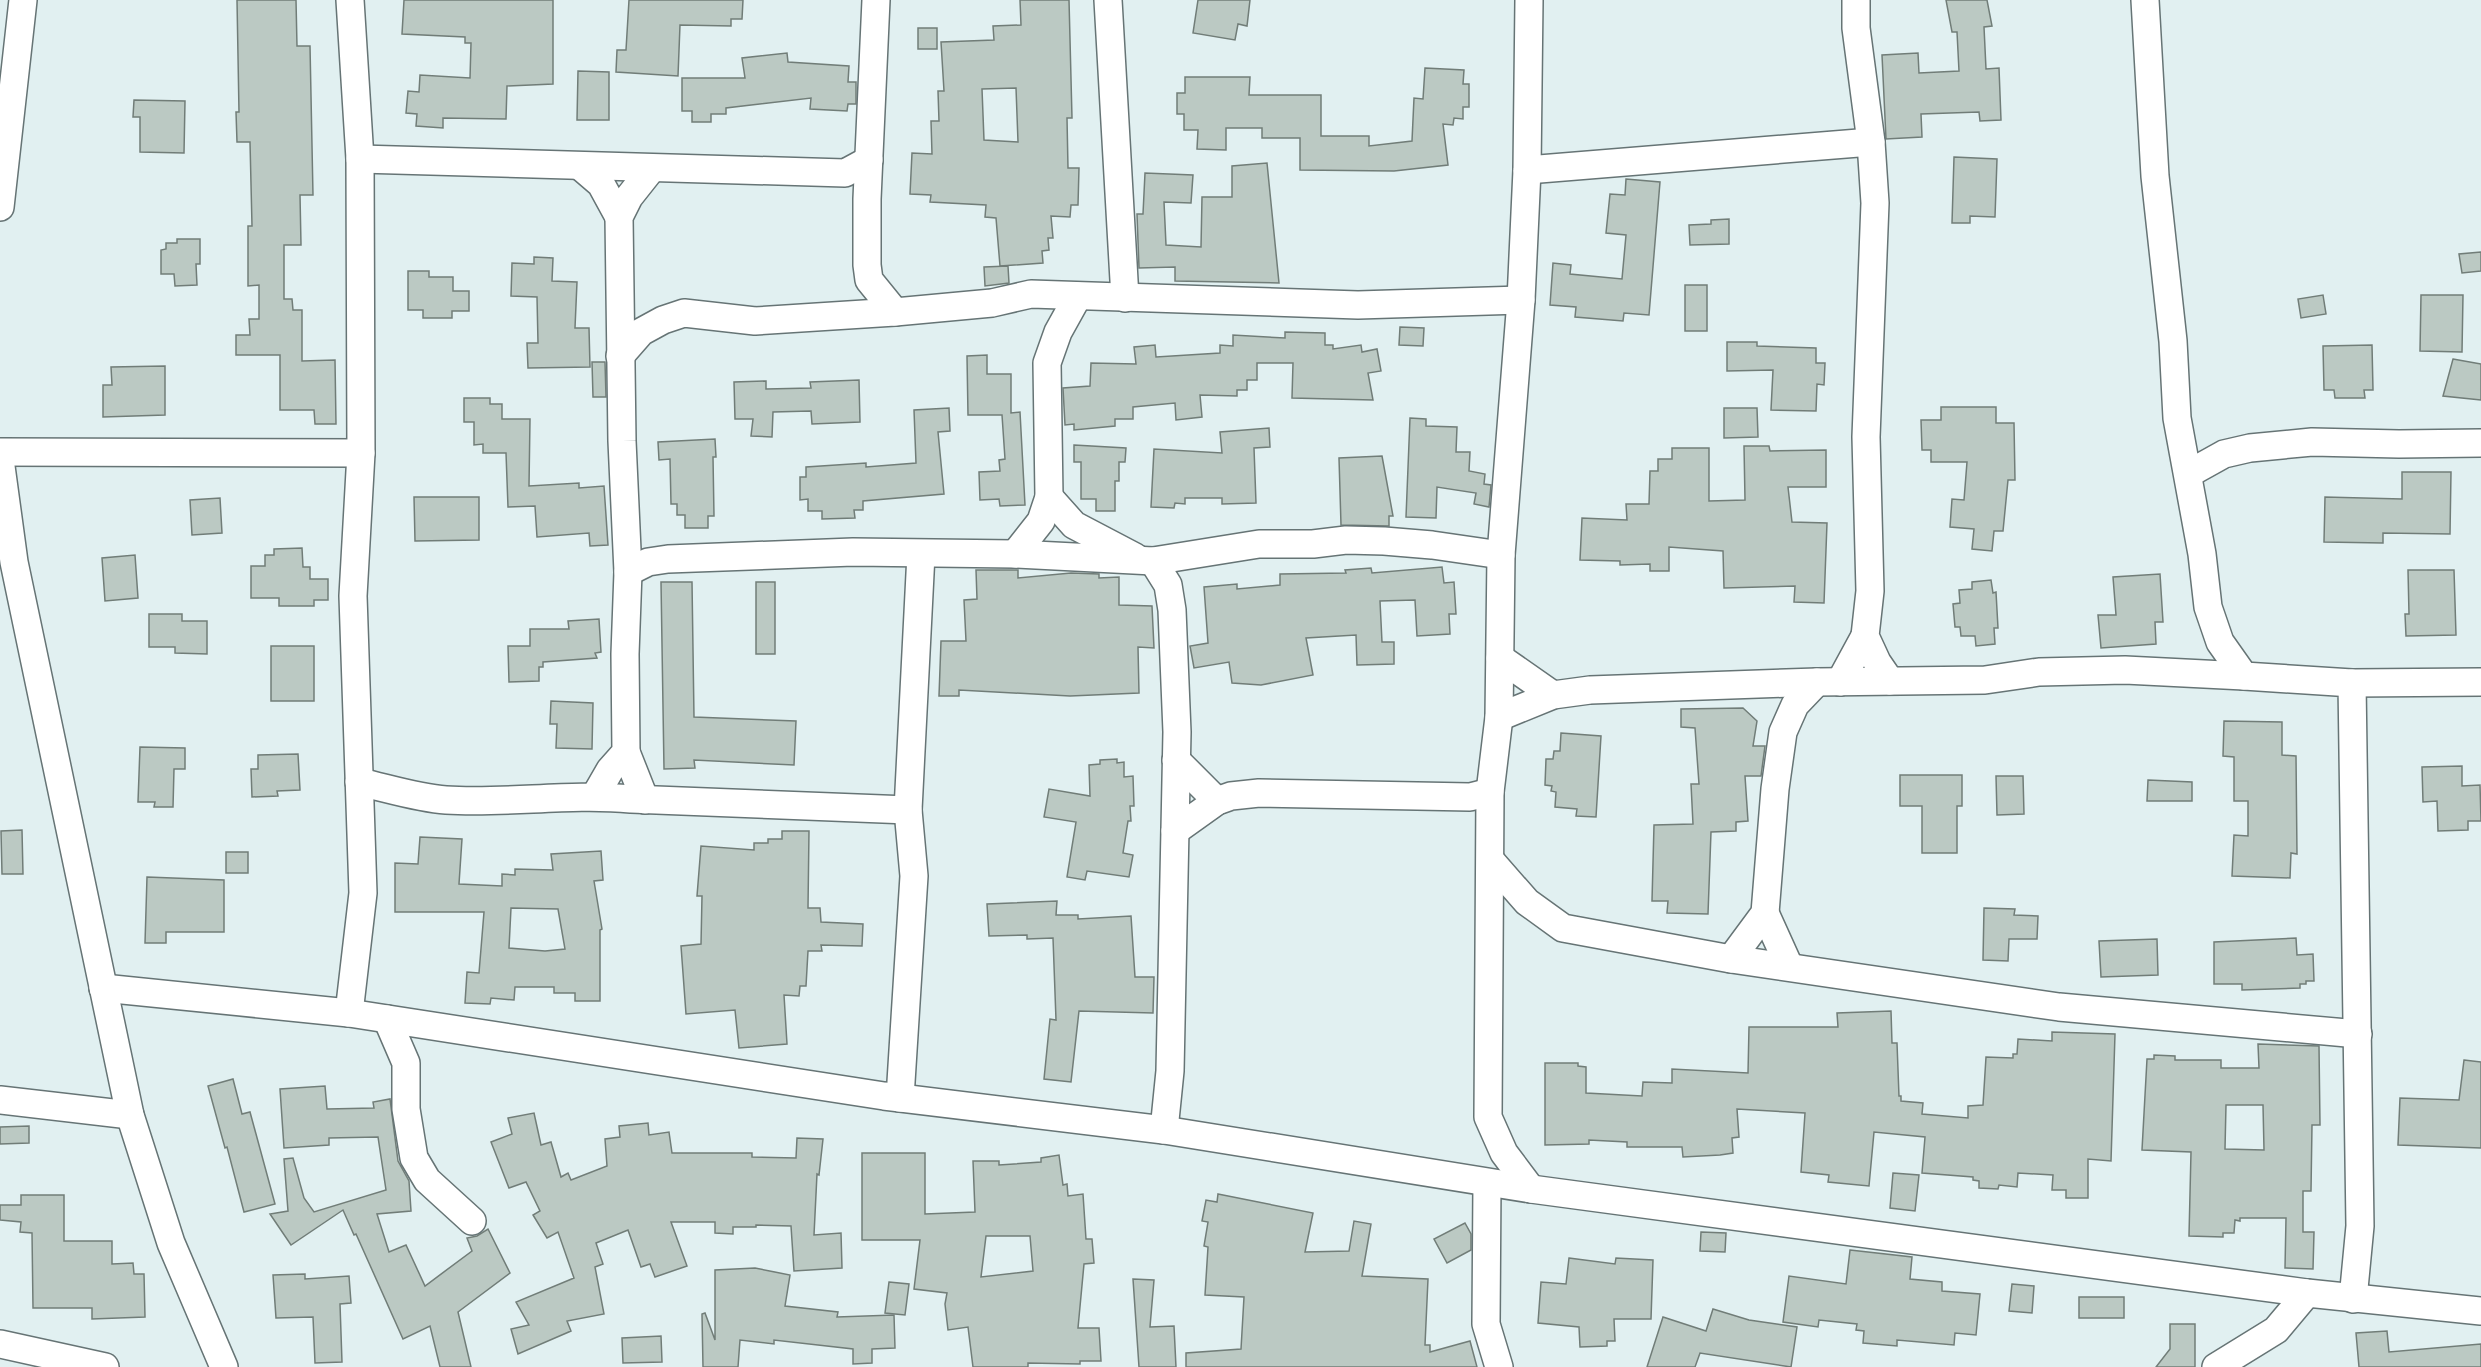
<svg xmlns="http://www.w3.org/2000/svg" width="2481" height="1367" font-family="Arial,sans-serif">
  <style>
    .building { fill: #bbc9c3; stroke: #717d78; stroke-width: 1.5; fill-rule: evenodd }
    .lines { fill: none; stroke-linecap: round; stroke-linejoin: round }
    .minor-casing { stroke: #667475; stroke-width: 30 }
    .minor { stroke: #fff; stroke-width: 27 }
  </style>
  <rect width="100%" height="100%" fill="#e1f0f1"/>
  <g class="building">
    <path d="M237 0H296L297 46H310L313 195H300L301 245H284V299H292L293 310H302V361L335 360 336 424H315L314 410H280V355H236V335H250L249 319H259V285L248 286V226H252L250 142H237L236 112H239Z"/>
    <path d="M404 0H553V84L507 86 506 119 443 118V128L416 126 417 114 406 113 408 91 419 92 420 75 470 78 471 43H465V37L402 34Z"/>
    <path d="M629 0H743L742 19H731V26L680 25 678 76 616 72 617 50H626Z"/>
    <path d="M1020 0H1069L1072 118H1067L1068 168H1079L1078 205H1071L1070 217 1051 216 1053 238H1048L1049 250 1042 251 1043 263 1000 266 996 218 985 217 986 205 930 202 931 195 910 194 912 153 932 154 931 121H939L938 91H944L941 42 994 40 993 26 1021 25ZM1016 88 1018 142 984 140 982 89Z"/>
    <path d="M1198 0H1250L1247 26 1238 24 1235 40 1193 33Z"/>
    <path d="M1946 0H1987L1992 26 1984 27 1986 69 1999 68 2001 120 1980 121 1979 112 1921 114 1922 137 1886 139 1882 55 1918 53 1919 73 1959 71 1957 32H1952Z"/>
    <rect x="918" y="28" width="19" height="21"/>
    <path d="M787 53 788 62 849 66 848 82H856V104H848L847 111 810 109 811 98 726 108V114H711V122H692V111H682V78H745L742 58Z"/>
    <path d="M1425 68 1464 70 1463 84H1469V107H1463V119L1454 118 1453 125 1443 124 1448 165 1394 171 1300 170V138H1262V128H1226V150L1197 149 1198 130H1184V114H1177V93H1185V77H1250L1249 95H1321V136H1369V146L1412 141 1414 98 1423 99Z"/>
    <path d="M578 71 609 72V120H577Z"/>
    <path d="M134 100 185 101 184 153 140 152V117H133Z"/>
    <path d="M1954 157 1997 159 1995 217 1970 216V223H1952Z"/>
    <path d="M1267 163 1279 283 1175 281V267L1139 268 1137 214H1143L1145 173 1193 175 1191 203 1164 202 1166 245 1201 247 1202 197H1232V166Z"/>
    <path d="M1626 179 1660 182 1649 315 1624 313 1623 321 1575 317 1576 307 1550 305 1553 263 1571 265 1570 274 1622 279 1626 235 1606 233 1610 194 1625 195Z"/>
    <path d="M1729 219V244L1690 245 1689 225 1711 224V220Z"/>
    <path d="M177 239H200V264H196L197 285 175 286 174 274H161V250L166 249V243H177Z"/>
    <path d="M2481 252V271L2462 273 2459 254Z"/>
    <path d="M534 257 553 258 552 281 577 282 575 328H589L590 367 528 368 527 343H538L537 297 511 296 512 263 534 264Z"/>
    <path d="M1008 266 1009 283 985 286 984 267Z"/>
    <path d="M408 271H429V277H453V291H469V311H452V318H423V310H408Z"/>
    <rect x="1685" y="285" width="22" height="46"/>
    <path d="M2323 295 2326 314 2301 318 2298 299Z"/>
    <path d="M2421 295H2463L2462 352 2420 351Z"/>
    <path d="M1400 327 1424 328 1423 346 1399 345Z"/>
    <path d="M1285 332 1325 333V345H1333V349L1361 345 1362 352 1377 349 1381 371 1368 373 1373 400 1292 398 1293 363H1257V380H1247V390H1237V396L1200 395 1202 417 1176 420 1175 403 1133 407V419H1115V426L1074 430V424L1065 425 1063 388 1090 386 1091 363 1136 364 1134 347 1155 345 1156 357 1220 353V345L1233 346V335L1285 338Z"/>
    <path d="M1727 342H1757V346L1816 348V363H1825L1824 385 1817 384 1816 411 1771 410 1773 370 1727 371Z"/>
    <path d="M2372 345 2373 390H2364L2365 398H2335L2334 390H2324L2323 346Z"/>
    <path d="M987 355V374H1011V413L1020 412 1025 505 1000 506 999 499 980 500 979 472 1000 471 999 460 1005 459 1002 415H968L967 356Z"/>
    <path d="M2453 359 2481 364V400L2443 396Z"/>
    <path d="M592 362H605L606 397H593Z"/>
    <path d="M165 366V415L103 417V385H112L111 367Z"/>
    <path d="M859 380 860 422 812 424 811 411 773 412 772 437 751 436 753 419H735L734 382 766 381V389L811 388 810 382Z"/>
    <path d="M464 398H490V404H502V419H530L529 486 579 483V488L604 486 608 545 590 546 589 533 537 537 535 506 508 507 506 453H483V444L474 445V422H464Z"/>
    <path d="M1941 407H1996V423H2014L2015 480H2008L2003 531H1994L1992 551 1972 549 1974 529 1950 527 1952 499 1964 500 1967 462H1931V450H1922L1921 420H1941Z"/>
    <path d="M949 408 950 431 938 432 944 494 863 501V510H854L855 518 822 519V511H808V499L800 500V477H806V467L866 463V467L916 463 914 410Z"/>
    <path d="M1724 408H1757L1758 437 1724 438Z"/>
    <path d="M1410 418 1426 419V426L1457 427 1456 452H1470L1469 471 1485 474 1484 484 1491 485 1489 507 1474 504 1476 493 1437 487 1436 518 1406 517Z"/>
    <path d="M1269 428 1270 447 1254 448 1256 503 1222 504V498H1185V504L1175 503 1174 508 1151 507 1154 449 1222 453 1220 432Z"/>
    <path d="M715 439 716 457H713L714 516H708V528H685V515H677V504H671L670 459 659 460 658 442Z"/>
    <path d="M1074 445 1126 448 1125 462H1119V481H1115V511H1096V499H1081V462H1074Z"/>
    <path d="M1744 446H1769L1770 451 1826 450V487H1788L1792 522 1827 523 1824 603 1794 602 1795 586 1724 588 1723 551 1669 547V571H1650V564L1620 565V561L1580 560 1582 518 1627 520 1626 504H1649L1650 471H1658V459H1672V448H1709V501L1745 500Z"/>
    <path d="M1382 456 1393 516H1389V526L1341 525 1339 458Z"/>
    <path d="M2402 472H2451L2450 534 2383 533V543L2324 542 2325 497 2402 499Z"/>
    <path d="M414 497H479V540L415 541Z"/>
    <path d="M220 498 222 533 192 535 190 500Z"/>
    <path d="M302 548 303 567H310V579H328V600H314V606H279V598H251V566H265V555H274V549Z"/>
    <path d="M135 555 138 598 105 601 102 558Z"/>
    <path d="M1442 567 1444 583 1454 582 1456 614H1449L1450 634 1417 636 1415 600 1380 601 1382 642H1394V664L1357 665 1356 635 1306 638 1313 675 1261 685 1232 683 1229 662 1194 668 1190 646 1208 643 1204 587 1237 584V589L1280 585V574L1346 573 1345 570 1371 568 1372 573Z"/>
    <path d="M976 570H1018V578L1071 573 1099 574V578L1119 577V605L1152 606 1154 648 1138 647 1139 693 1070 696 959 690V696H939L941 641H966L964 600 977 599Z"/>
    <path d="M2408 570H2454L2456 635 2406 636 2405 614H2409Z"/>
    <path d="M2160 574 2163 622H2155L2156 644 2101 648 2098 615H2116L2113 577Z"/>
    <path d="M1991 580 1993 593 1996 592 1998 628H1994L1995 644 1976 646 1975 636H1961L1960 627H1955L1953 604 1960 603 1959 590 1972 589V582Z"/>
    <path d="M661 582H692L694 717 796 721 794 765 694 760 695 768 664 769Z"/>
    <rect x="756" y="582" width="19" height="72"/>
    <path d="M149 614H182V621H207V654L175 653V647H149Z"/>
    <path d="M599 619 601 652 595 653 597 658 543 662V667H539V681L509 682 508 646H530V629H569L568 621Z"/>
    <rect x="271" y="646" width="43" height="55"/>
    <path d="M551 701 593 703 592 749 556 748 557 724H550Z"/>
    <path d="M1743 708 1757 721 1753 746H1765L1761 776H1745L1748 821 1736 822V831L1711 832 1708 914 1667 913 1668 901H1652L1654 825 1693 824 1691 784H1699L1695 728 1681 727V709Z"/>
    <path d="M2224 721 2282 722V755L2296 756 2297 854 2291 853 2290 878 2232 876 2234 835 2248 836V801H2234V757L2223 756Z"/>
    <path d="M1561 733 1601 736 1596 817 1576 816 1577 809 1555 807 1556 792 1551 791 1552 786 1545 785 1546 759H1553L1554 751H1560Z"/>
    <path d="M140 747 185 748V769H174L173 807H154L155 802H138Z"/>
    <path d="M298 754 300 790 277 791 278 796 252 797 251 769H258V755Z"/>
    <path d="M1117 759V763L1124 762V777L1133 776 1134 806H1130L1131 821H1128L1123 853 1133 855 1129 877 1087 871 1085 880 1067 877 1076 822 1044 817 1049 789 1090 796 1089 765 1100 764V760Z"/>
    <path d="M2462 766V786L2480 785 2481 821H2468V830L2438 831 2437 801 2423 802 2422 767Z"/>
    <path d="M1900 775H1962V806H1957V853H1922V806H1900Z"/>
    <path d="M1996 776H2023L2024 814 1997 815Z"/>
    <path d="M2148 780 2192 782V801H2147Z"/>
    <path d="M22 830 23 874H2L1 831Z"/>
    <path d="M782 831H809L808 908H820L821 922 863 924 862 946 821 945 822 951H808L806 986H800L799 996 784 995 787 1044 739 1048 735 1010 686 1014 681 946 701 944 702 896H697L701 846 754 850V843H768V839H782Z"/>
    <path d="M420 837 462 839 459 884 502 886V874L515 875V869L553 870 551 854 601 851 603 880 594 881 602 929 600 930V1001H575V993H554V987H515L514 1000 491 998 490 1004 465 1003 467 972 479 973 484 912H395V863L418 864ZM511 908 558 909 565 949 545 951 509 948Z"/>
    <rect x="226" y="852" width="22" height="21"/>
    <path d="M147 877 224 880V932H166V943H145Z"/>
    <path d="M1057 901 1056 915H1078V919L1131 916 1135 977H1154L1153 1013 1079 1011 1071 1082 1044 1079 1050 1019 1056 1020 1053 938 1027 939V935L989 936 987 904Z"/>
    <path d="M1984 908 2015 909 2014 915 2038 916 2037 939H2009L2008 961 1983 960Z"/>
    <path d="M2296 938 2297 955 2313 954 2314 981H2306V984H2300V988L2242 990V984H2214V942Z"/>
    <path d="M2157 939 2158 975 2101 977 2099 941Z"/>
    <path d="M1891 1011 1892 1043H1897L1899 1096H1901V1101L1923 1103 1922 1114 1968 1118V1106L1983 1105 1986 1057 2013 1058V1054H2017L2018 1039 2052 1041V1032L2115 1034 2111 1161 2088 1159V1198H2066V1190H2052L2053 1175 2018 1173 2017 1187 1999 1185 1998 1189 1979 1188V1181L1973 1180V1177L1922 1173 1925 1137 1874 1132 1869 1186 1828 1182 1829 1175 1801 1172 1805 1113 1737 1109 1739 1137 1732 1138 1733 1153 1720 1155 1683 1157 1682 1147H1627V1142L1589 1140V1144L1545 1145V1063H1578V1066L1586 1067V1093L1642 1096 1643 1082 1672 1083V1069L1748 1073 1749 1027H1838L1837 1013Z"/>
    <path d="M2258 1044 2319 1046 2320 1125H2312L2311 1191H2303V1232H2314L2313 1269 2285 1268 2286 1218H2240V1221L2235 1220 2234 1233H2223V1237L2189 1236 2191 1152 2142 1150 2147 1059H2154V1055L2175 1056V1060H2221V1068H2259ZM2226 1105H2263L2264 1150 2225 1149Z"/>
    <path d="M2464 1060 2481 1062V1148L2398 1145 2400 1098 2459 1100Z"/>
    <path d="M233 1079 242 1114 250 1112 275 1204 244 1212 227 1147 225 1148 208 1086Z"/>
    <path d="M325 1086 327 1109 374 1108 373 1102 390 1099 398 1161 409 1181 411 1211 377 1214 389 1252 406 1245 425 1286 472 1251 467 1238 477 1236 488 1229 510 1273 458 1312 471 1367H440L430 1326 403 1339 356 1234 354 1235 343 1210 291 1245 270 1214 288 1211 284 1159 293 1158 304 1198 314 1212 386 1190 378 1137 329 1138V1145L284 1148 280 1089Z"/>
    <path d="M534 1113 541 1145 551 1142 561 1177 568 1173 571 1180 607 1166 605 1139 620 1137 619 1126 648 1123 649 1135 669 1132 672 1153H752V1157L796 1158 797 1138 823 1139 819 1175 817 1174 814 1235 841 1233 842 1268 794 1271 791 1226 756 1225V1227H733V1234L715 1233V1222H671L687 1266 655 1277 650 1264 641 1267 628 1230 596 1243 603 1264 595 1267 604 1314 567 1321 571 1331 518 1354 511 1329 529 1325 516 1302 574 1278 558 1232 547 1238 533 1215 540 1211 526 1182 509 1188 491 1142 512 1134 508 1118Z"/>
    <path d="M29 1126V1143L0 1144V1127Z"/>
    <path d="M862 1153H925V1214L975 1212 973 1161H999V1165L1041 1162V1158L1059 1155 1063 1185 1067 1184 1068 1196 1083 1194 1086 1239H1092L1094 1263 1084 1264 1078 1328H1099L1101 1361H1080V1364L1028 1363V1367H973L968 1327 948 1330 945 1304 947 1293 914 1289 920 1240H862ZM986 1236H1030L1033 1271 981 1277Z"/>
    <path d="M1893 1173 1919 1175 1915 1211 1890 1208Z"/>
    <path d="M1218 1194 1313 1213 1305 1252 1349 1251 1354 1221 1371 1224 1362 1276 1428 1279 1425 1345H1430V1352L1470 1341 1477 1367H1186V1353L1241 1349 1244 1297 1205 1295 1208 1247 1204 1246 1208 1222 1202 1221 1206 1200 1217 1202Z"/>
    <path d="M21 1195H64V1241H112V1264L133 1263 134 1274H144L145 1317 92 1319V1308H33L32 1233 20 1232 21 1222 0 1220V1205H21Z"/>
    <path d="M1465 1223 1471 1234V1250L1447 1263 1434 1239Z"/>
    <path d="M1701 1232 1726 1233 1725 1252 1700 1251Z"/>
    <path d="M1850 1250 1912 1257 1910 1279 1942 1282V1291L1980 1294 1976 1335 1955 1333 1954 1345 1897 1340V1346L1863 1343 1864 1331 1856 1330 1857 1324 1819 1320 1818 1327 1783 1322 1789 1276 1846 1284Z"/>
    <path d="M1569 1258 1615 1264 1616 1258 1653 1260 1651 1319H1614L1615 1341H1607V1346L1580 1347 1579 1327 1538 1323 1541 1282 1566 1284Z"/>
    <path d="M755 1268 790 1275 785 1306 838 1312 837 1317 894 1315 895 1348 872 1349V1363L853 1364V1349L774 1340V1344L740 1340 738 1367H703L702 1314 705 1313 715 1340V1270Z"/>
    <path d="M305 1274V1279L349 1276 351 1303 340 1304 342 1362 315 1363 313 1317 276 1318 273 1275Z"/>
    <path d="M1133 1279 1154 1280 1150 1327 1174 1326 1176 1367H1139Z"/>
    <path d="M889 1282 909 1284 905 1315 885 1313Z"/>
    <path d="M2012 1284 2034 1286 2032 1313 2009 1311Z"/>
    <rect x="2079" y="1297" width="45" height="21"/>
    <path d="M1713 1309 1749 1320 1797 1327 1791 1367 1700 1353 1695 1367H1647L1663 1317 1706 1331Z"/>
    <path d="M2170 1324H2195V1367H2156L2170 1349Z"/>
    <path d="M2387 1331 2389 1352 2481 1344V1367H2359L2356 1333Z"/>
    <path d="M661 1336 662 1362 623 1363 622 1338Z"/>
  </g>
  <g class="lines">
    <g class="minor-casing">
      <g id="minor">
        <path d="M876 0 867 199V265L869 280 895 312"/>
        <path d="M1108 0 1125 298"/>
        <path d="M1529 0 1527 170 1521 300 1501 555 1499 717 1490 792 1488 1117 1504 1153 1531 1189"/>
        <path d="M1856 0V28L1871 142 1875 203 1866 437 1870 591 1865 636 1877 662 1890 681"/>
        <path d="M2145 0 2155 176 2173 341 2177 418 2202 554 2208 607 2220 642 2244 676 2352 683 2360 1226 2353 1299"/>
        <path d="M360 159 845 173 869 160"/>
        <path d="M580 166 601 184 619 217"/>
        <path d="M1527 170 1871 142"/>
        <path d="M0 207 23 0"/>
        <path d="M620 356 641 332 663 320 684 313 755 321 895 312 992 303 1031 294 1358 305 1521 300"/>
        <path d="M0 452 361 453"/>
        <path d="M0 459 14 562 130 1115 171 1243 224 1367"/>
        <path d="M2188 474 2224 454 2250 448 2312 442 2399 444 2481 443"/>
        <path d="M1049 497 1074 525 1135 557"/>
        <path d="M1015 554 1041 521 1049 497 1047 363 1058 332 1078 296"/>
        <path d="M1153 561 1168 585 1172 610 1177 732 1170 1071 1164 1130"/>
        <path d="M628 572 648 562 668 559 853 552 1015 554 1153 561 1259 544H1313L1346 540 1384 541 1432 545 1501 555"/>
        <path d="M1500 658 1553 695"/>
        <path d="M1840 682 1865 636"/>
        <path d="M2352 683 2481 682"/>
        <path d="M1499 717 1553 695 1590 690 1817 682 1985 680 2039 672 2125 670 2244 676"/>
        <path d="M626 752 645 800"/>
        <path d="M1176 760 1217 801"/>
        <path d="M359 782C387 788 417 798 446 800 508 804 569 793 631 799L908 810"/>
        <path d="M595 796 610 770 626 752 625 654 628 572 622 441 619 217 629 197 652 168"/>
        <path d="M1175 831 1217 801 1231 796 1259 793 1470 797 1490 792"/>
        <path d="M1491 861 1527 902 1563 928 1731 959 2059 1007 2358 1034"/>
        <path d="M1765 913 1789 966"/>
        <path d="M1731 959 1765 913 1775 789 1783 732 1795 705 1817 682"/>
        <path d="M103 988 349 1013 884 1096 1164 1130 1531 1189 2307 1293 2481 1311"/>
        <path d="M349 1013 363 893 353 596 361 453 360 159 350 0"/>
        <path d="M387 1019 406 1063V1109L414 1158 427 1180 472 1221"/>
        <path d="M900 1098 914 876 908 810 921 554"/>
        <path d="M0 1100 130 1115"/>
        <path d="M1487 1183 1486 1324 1499 1367"/>
        <path d="M0 1344 105 1367"/>
        <path d="M2216 1367 2276 1330 2307 1293"/>
      </g>
    </g>
    <use href="#minor" class="minor"/>
  </g>
</svg>
